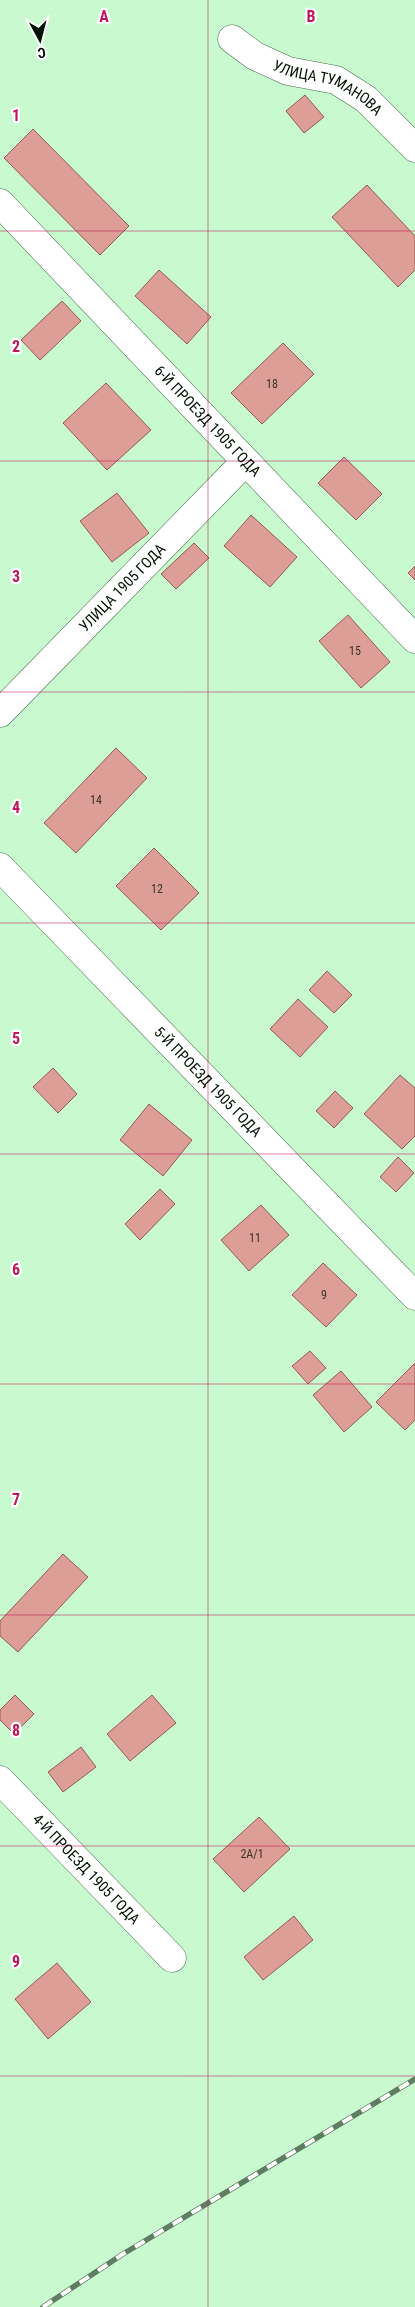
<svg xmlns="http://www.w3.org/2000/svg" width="415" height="2307" font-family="'Roboto Condensed',sans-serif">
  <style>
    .building { fill: #dc9e96; stroke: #935b54 }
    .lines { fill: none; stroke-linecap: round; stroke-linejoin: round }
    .street-casing { stroke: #436d48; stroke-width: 29 }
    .street { stroke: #fff; stroke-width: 28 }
    .rail-casing { stroke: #5f7d62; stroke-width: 5.5 }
    .rail { stroke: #fff; stroke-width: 4; stroke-dasharray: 11; stroke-linecap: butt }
    .grid { fill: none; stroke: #c2185b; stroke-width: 1; stroke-opacity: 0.55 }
    .labels { text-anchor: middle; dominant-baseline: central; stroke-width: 4.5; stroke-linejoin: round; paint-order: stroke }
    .number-label { font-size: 12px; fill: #393529 }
    .street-label { font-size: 15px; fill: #031205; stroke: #fff }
    .grid-label { font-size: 16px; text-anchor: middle; font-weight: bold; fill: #c2185b; stroke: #fff; stroke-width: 4.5; stroke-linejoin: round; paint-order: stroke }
  </style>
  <rect width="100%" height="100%" fill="#c9f9ce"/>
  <g class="building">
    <path d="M305 95 324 117 304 133 286 111Z"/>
    <path d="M33 129 129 226 100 255 4 158Z"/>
    <path d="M367 185 415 236V270L398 287 332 217Z"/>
    <path d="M159 270 211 317 187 344 135 296Z"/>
    <path d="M62 301 81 321 40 360 21 340Z"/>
    <path d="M283 343 314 374 262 424 231 393Z"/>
    <path d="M106 383 151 430 107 470 63 423Z"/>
    <path d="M344 457 382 494 356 520 318 483Z"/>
    <path d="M117 493 149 533 112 562 80 521Z"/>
    <path d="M251 515 297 557 270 587 224 546Z"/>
    <path d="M194 543 209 558 176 589 161 574Z"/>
    <path d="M415 566V580L408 573Z"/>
    <path d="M348 615 390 662 361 688 319 641Z"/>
    <path d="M116 748 147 778 76 853 44 823Z"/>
    <path d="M154 848 199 893 161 930 116 886Z"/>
    <path d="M327 971 352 995 334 1013 309 990Z"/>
    <path d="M298 999 328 1027 300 1057 270 1029Z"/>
    <path d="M53 1068 77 1094 58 1113 33 1087Z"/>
    <path d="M400 1075 415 1088V1136L402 1149 364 1114Z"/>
    <path d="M335 1091 353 1108 334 1128 316 1111Z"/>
    <path d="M149 1104 192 1140 163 1176 120 1140Z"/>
    <path d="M398 1157 414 1173 396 1192 380 1177Z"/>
    <path d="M160 1189 175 1204 140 1240 125 1224Z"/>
    <path d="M261 1205 289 1235 249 1271 221 1240Z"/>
    <path d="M323 1263 357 1295 326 1327 292 1295Z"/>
    <path d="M310 1351 326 1368 308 1384 292 1366Z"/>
    <path d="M415 1363V1420L405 1430 376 1402Z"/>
    <path d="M341 1371 372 1407 344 1432 313 1395Z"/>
    <path d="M63 1554 88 1577 18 1652 0 1636V1621Z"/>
    <path d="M15 1695 34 1714 14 1734 0 1720V1710Z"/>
    <path d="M152 1695 176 1723 130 1761 107 1734Z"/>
    <path d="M81 1747 96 1767 63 1792 48 1772Z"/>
    <path d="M259 1817 290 1849 244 1892 213 1859Z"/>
    <path d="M294 1916 313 1940 263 1980 244 1957Z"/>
    <path d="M57 1963 91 2002 48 2039 15 1999Z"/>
  </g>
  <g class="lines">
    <g class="street-casing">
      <g id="street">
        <path id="s1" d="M232 39 255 56 288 71 336 80 366 99 415 148"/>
        <path id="s2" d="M0 203 415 639"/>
        <path id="s3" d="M0 713 245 462"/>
        <path id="s4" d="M0 867 415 1296"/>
        <path id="s5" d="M0 1780 172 1958"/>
      </g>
    </g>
    <use href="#street" class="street"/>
    <g class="rail-casing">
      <path id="rail" d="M43 2307 123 2254 415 2079"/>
    </g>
    <use href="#rail" class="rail"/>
  </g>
  <path class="grid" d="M208 0V2307M0 231H415M0 461H415M0 692H415M0 923H415M0 1154H415M0 1384H415M0 1615H415M0 1846H415M0 2076H415"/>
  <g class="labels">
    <g class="number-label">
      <text x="272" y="384">18</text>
      <text x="355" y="651">15</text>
      <text x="96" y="800">14</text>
      <text x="157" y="889">12</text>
      <text x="255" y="1238">11</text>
      <text x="324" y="1295">9</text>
      <text x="252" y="1854">2А/1</text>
    </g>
    <g class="street-label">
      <text stroke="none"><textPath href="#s1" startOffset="109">УЛИЦА ТУМАНОВА</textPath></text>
      <text stroke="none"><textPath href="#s2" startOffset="301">6-Й ПРОЕЗД 1905 ГОДА</textPath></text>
      <text stroke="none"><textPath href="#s3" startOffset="175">УЛИЦА 1905 ГОДА</textPath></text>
      <text stroke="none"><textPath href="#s4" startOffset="299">5-Й ПРОЕЗД 1905 ГОДА</textPath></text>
      <text stroke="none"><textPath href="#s5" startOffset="124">4-Й ПРОЕЗД 1905 ГОДА</textPath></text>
    </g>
  </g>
  <g class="grid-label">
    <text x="104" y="22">A</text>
    <text x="311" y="22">B</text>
    <text x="16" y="121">1</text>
    <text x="16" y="352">2</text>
    <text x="16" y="582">3</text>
    <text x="16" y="813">4</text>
    <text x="16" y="1044">5</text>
    <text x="16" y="1275">6</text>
    <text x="16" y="1505">7</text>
    <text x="16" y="1736">8</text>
    <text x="16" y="1967">9</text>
  </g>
  <g transform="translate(40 40) rotate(173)" stroke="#ffffff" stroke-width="4" paint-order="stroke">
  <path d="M0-4L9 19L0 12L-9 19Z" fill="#031205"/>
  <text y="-8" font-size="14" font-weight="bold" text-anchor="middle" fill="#031205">С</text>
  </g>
</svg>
